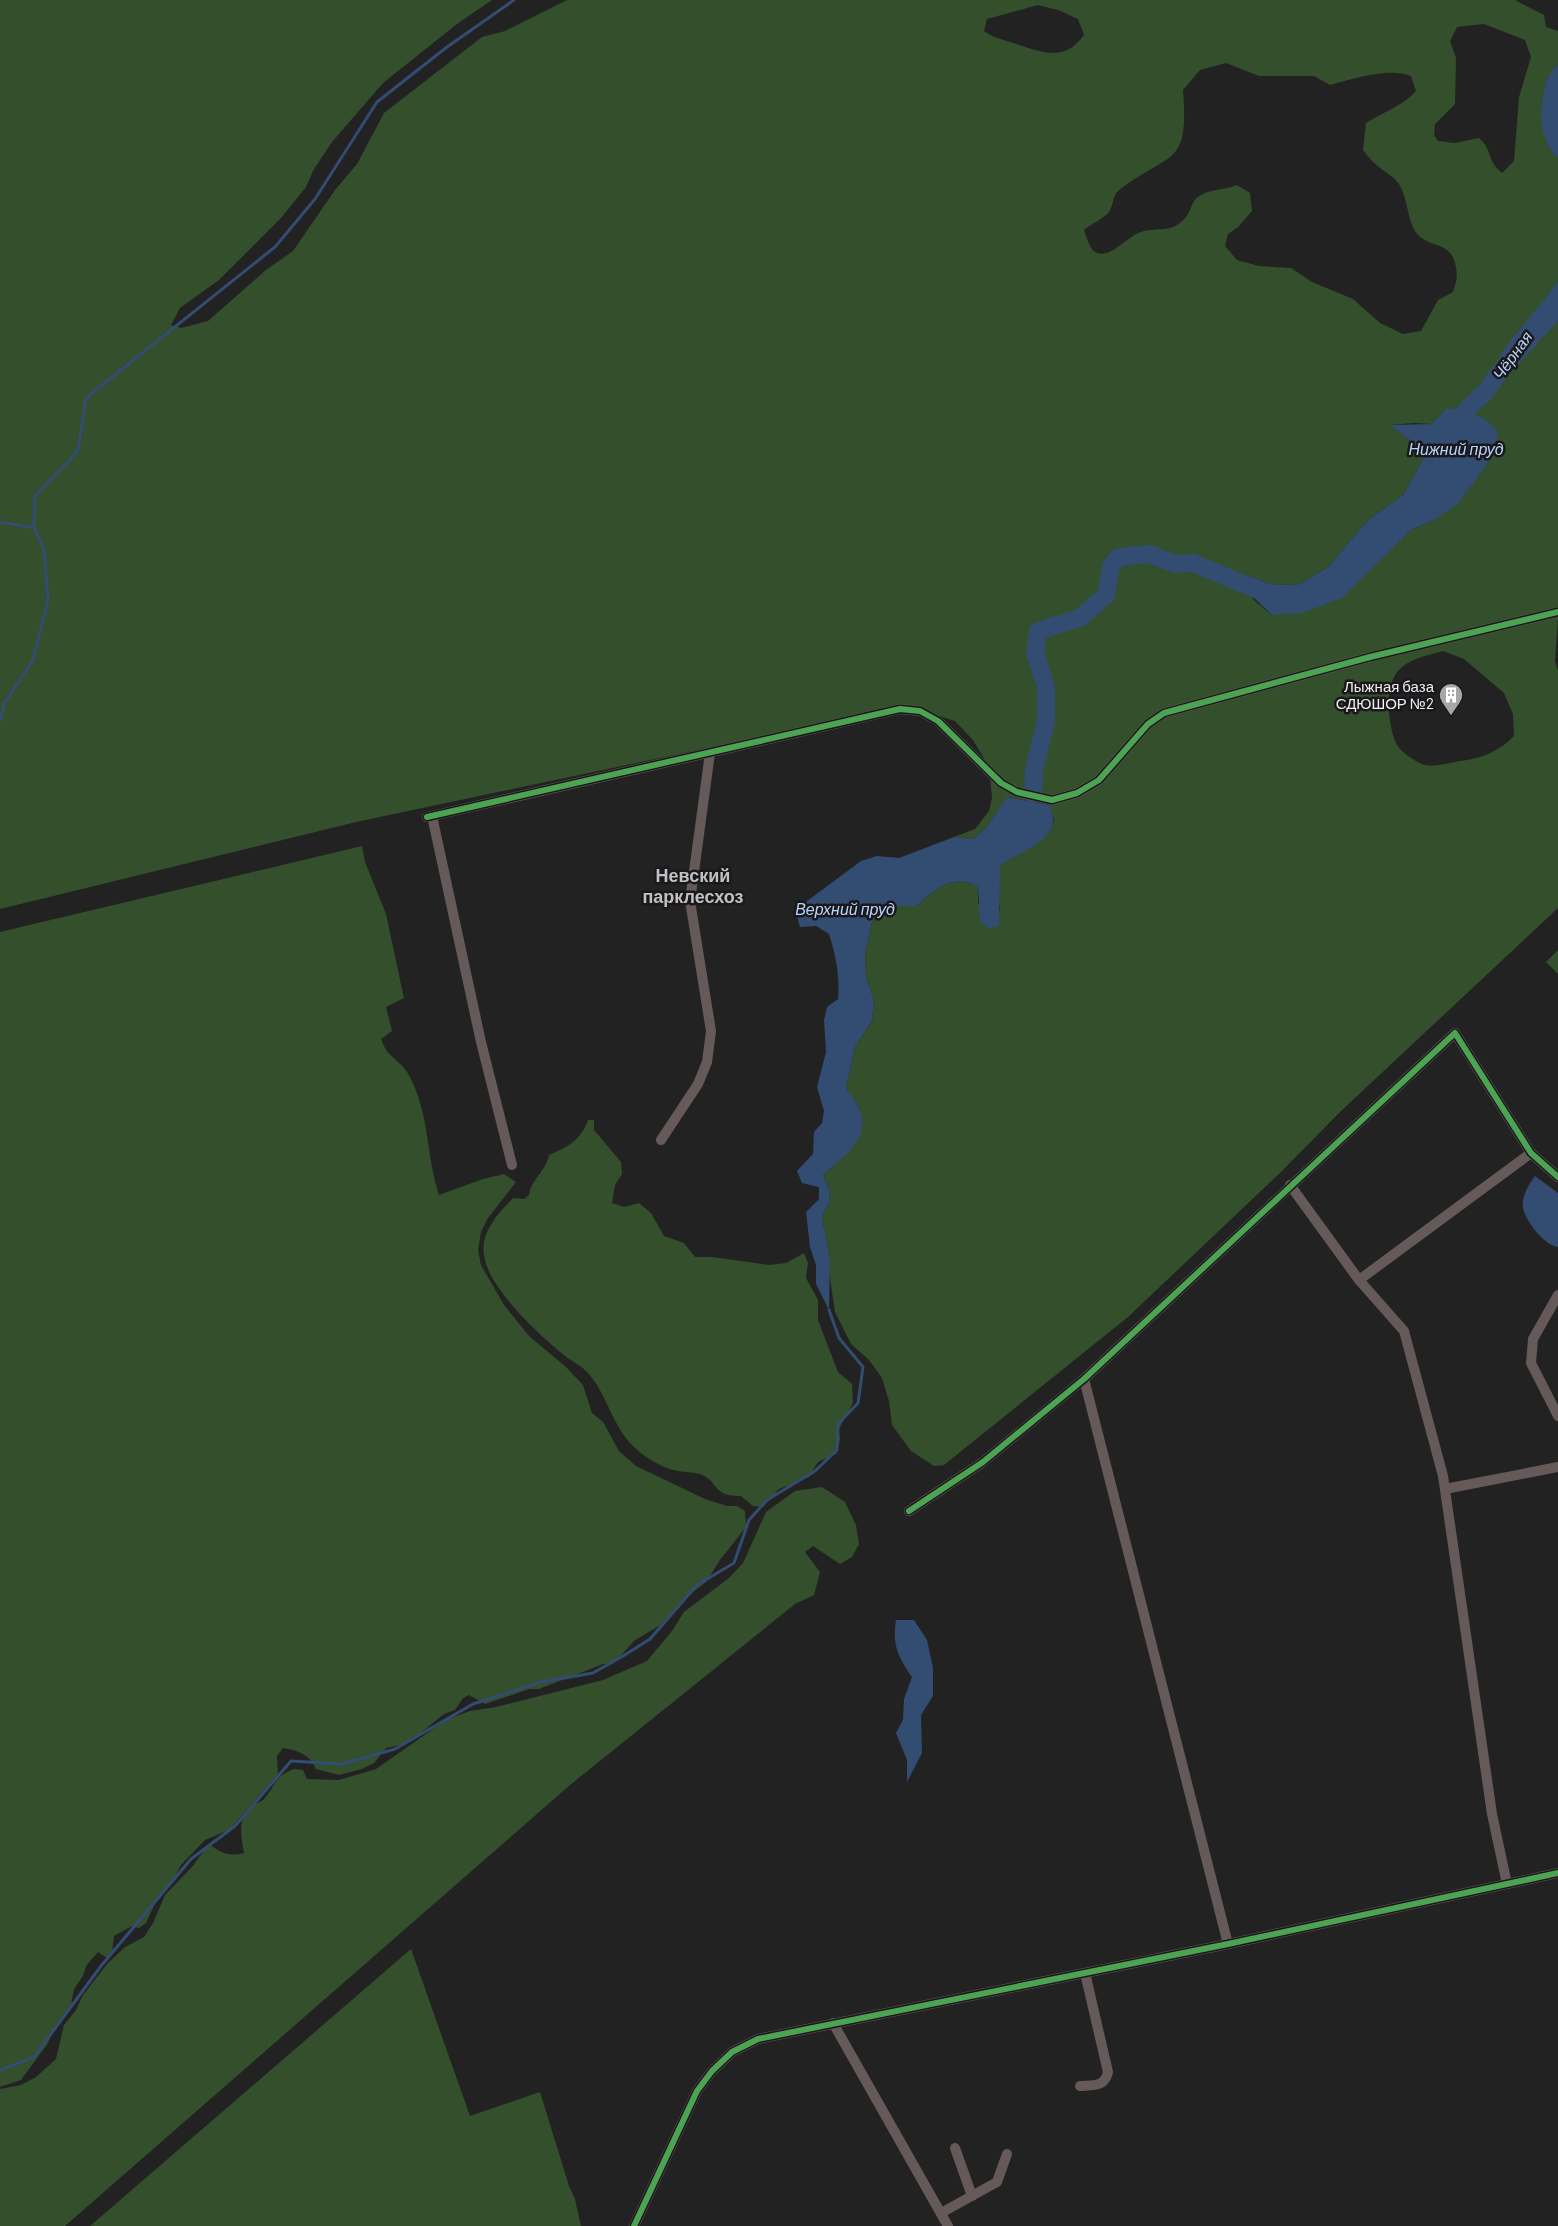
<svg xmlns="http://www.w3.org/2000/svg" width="1558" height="2226" font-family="Barlow,sans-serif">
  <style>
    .forest { fill: #334f2b; fill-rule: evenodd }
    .water { fill: #324c72 }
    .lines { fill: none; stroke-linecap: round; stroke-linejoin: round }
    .stream { stroke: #324c72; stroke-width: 3 }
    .river { stroke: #324c72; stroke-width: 18 }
    .minor { stroke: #655959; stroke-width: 10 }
    .cycleway-casing { stroke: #1a181b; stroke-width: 9 }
    .cycleway { stroke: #4ca352; stroke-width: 6 }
    .labels { text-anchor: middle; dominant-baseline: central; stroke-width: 5; stroke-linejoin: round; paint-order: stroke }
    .poi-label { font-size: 15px; fill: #efeef0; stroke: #1a181b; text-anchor: end }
    .water-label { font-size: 16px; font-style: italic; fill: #b7d3fc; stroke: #1a181b }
    .quarter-label { font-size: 18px; font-weight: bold; fill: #c3c0c4; stroke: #1a181b }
  </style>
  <rect width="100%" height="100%" fill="#232223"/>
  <g class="forest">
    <path d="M0 0H492L457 24 383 83 332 142 314 169 306 187 281 218 219 280 180 308 171 325 181 328 208 321 266 270 293 251 335 190 357 164 384 113 482 37 505 31 567 0H1515L1544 15 1546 27 1558 31V64L1547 78 1556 156 1558 158V280L1546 300 1519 330 1497 363 1487 389 1558 321V618L1555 661 1558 671V908L1340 1112 1281 1172 1128 1317 944 1465 934 1466 911 1451 892 1425 889 1401 882 1378 869 1360 851 1344 835 1312 829 1272 830 1259 822 1217 829 1203 830 1192 823 1175 835 1165 860 1109 846 1088 855 1047 872 1021 874 1000 866 977 865 954 874 913 889 906H916C935 890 952 872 978 887V904L1000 911 998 889 999 865 1050 830 1054 820 1050 805 1008 797 986 828 973 839 954 837 975 829 989 811 992 798 989 767 973 740 955 721 907 706 356 822 0 909ZM1038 5 1058 10 1078 19 1084 35C1063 64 1041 51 1013 43 1002 39 993 38 984 31L987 19ZM1484 24 1525 40 1531 57 1519 97 1514 161 1502 173C1486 160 1493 150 1479 138L1455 143 1438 141 1434 135 1435 124 1455 104 1456 58 1450 41 1457 27ZM1226 63 1259 76H1314L1330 85C1351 79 1391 67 1411 76L1416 91C1403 106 1383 112 1366 123L1363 150C1368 156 1373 163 1379 167 1386 173 1397 178 1401 188 1408 201 1407 218 1415 231 1427 249 1449 240 1455 263 1458 275 1457 280 1453 292L1438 300 1421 331 1403 334 1380 323 1353 299 1312 282 1291 268 1259 266 1237 260 1225 246 1228 234 1238 227 1252 211 1250 193 1237 185C1223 191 1210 188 1198 197 1191 202 1191 211 1186 217 1171 235 1159 226 1141 232 1127 236 1112 258 1097 253 1089 250 1087 237 1084 230 1091 224 1103 219 1109 212 1113 206 1113 196 1118 191 1171 150 1189 169 1183 90L1200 70ZM1414 423 1432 424 1492 457 1476 477 1434 520 1411 530 1379 561 1272 615 1255 601 1238 582 1254 577 1269 584 1297 585 1327 568 1368 520 1403 495 1423 459 1410 440 1390 425ZM1443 651 1464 659 1504 693 1513 714 1514 736C1500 751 1480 759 1460 761 1449 763 1432 768 1422 764 1413 760 1402 753 1397 745 1388 728 1384 686 1398 671 1410 658 1426 656 1443 651Z"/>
    <path d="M362 846 365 862 386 914 404 998 386 1007 392 1031 381 1039C387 1054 388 1052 399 1063 409 1071 414 1085 418 1096 429 1128 428 1163 439 1195L483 1179 504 1174 516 1182 488 1218 481 1232 478 1250 481 1265 504 1305 529 1336 566 1367 583 1385 592 1413 603 1422 619 1451 636 1466 705 1499 727 1506H737L745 1511 746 1527 720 1560 706 1582 684 1599 675 1612 659 1626 635 1640 613 1664H603L539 1689H529L485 1704 469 1695 463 1698 455 1710 444 1714 418 1735 405 1744 386 1748 374 1763 362 1769 339 1775 316 1769C310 1755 298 1750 283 1748L277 1756 278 1774 229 1830 205 1840 181 1865 172 1882 158 1897 146 1923 139 1928 132 1926 114 1936 112 1953 107 1958 98 1952 86 1966 83 1976 74 1989 71 2005 52 2031 48 2043 21 2080 0 2087V932Z"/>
    <path d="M1558 950V974L1546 962Z"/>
    <path d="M588 1120H594V1130L621 1162 622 1174 615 1185 612 1203 624 1207 639 1203 651 1213 664 1236 684 1243 695 1257H712L769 1265 786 1263 804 1253 808 1263 806 1278 818 1300V1320L838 1372 852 1384 853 1403 839 1429 840 1440 836 1454 818 1462 809 1477 779 1489 763 1507 753 1506 741 1496C712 1497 719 1481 700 1474 691 1472 682 1472 673 1470 661 1467 643 1456 634 1447 611 1425 607 1392 586 1371 580 1365 571 1361 564 1355 540 1336 492 1291 485 1260 478 1234 497 1215 513 1198L524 1199 529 1195C532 1178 546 1171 549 1155 568 1147 581 1140 588 1120Z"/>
    <path d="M822 1487 845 1502 856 1525 859 1544 852 1557 840 1564 813 1546 805 1552 820 1572 814 1595 795 1604 570 1785 65 2226H0V2089L21 2085 36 2077 56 2059 64 2025 76 2010 83 1995 107 1964 125 1947 144 1937 153 1923 165 1895 192 1867 209 1844C221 1853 229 1857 244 1853 241 1836 237 1818 252 1806 256 1803 262 1802 265 1798 277 1784 273 1777 294 1769L303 1770 307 1779 339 1780 376 1769 446 1720 470 1711 496 1707 603 1680 647 1661 672 1631 684 1612 729 1578 743 1563 766 1512 795 1491Z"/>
    <path d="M411 1949 470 2116 540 2092 569 2186 575 2199 581 2226H90Z"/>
  </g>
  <g class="water">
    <path d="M1558 64V158C1537 139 1539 105 1547 80 1548 74 1554 69 1558 64Z"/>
    <path d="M1558 280V321L1511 372 1487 390C1490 381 1493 372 1496 364 1511 333 1540 310 1558 280Z"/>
    <path d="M1447 408C1468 411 1485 415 1498 432L1492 457 1457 505 1434 520 1411 530 1342 598 1302 613 1272 615 1237 582 1254 577 1269 584 1297 585 1327 568 1368 520 1403 495 1423 459 1410 440 1389 425 1432 424Z"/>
    <path d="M1007 797 1050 805C1051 810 1054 816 1053 821 1050 844 1016 854 1000 865L999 925 990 929 980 922 978 887C952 872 935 890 916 906H889L874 913 865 954 866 977 874 1000 872 1021 855 1047 846 1088C850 1094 856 1101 859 1108 873 1137 842 1159 823 1175L830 1192 829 1203 822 1217 830 1259 829 1310 816 1284V1265L810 1247 806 1212 819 1199V1187L802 1183 797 1171 813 1154 814 1132 822 1123 824 1111 817 1087 826 1052 824 1020 827 1007 838 999C840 976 836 956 829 934L816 926 800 927 797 916 803 904 861 861 877 856 899 858 954 837 973 839 986 828Z"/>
    <path d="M1535 1176 1558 1193V1247C1544 1245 1526 1222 1523 1208 1521 1197 1529 1184 1535 1176Z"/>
    <path d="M896 1620H914L927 1640 933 1668V1696L921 1715 922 1753 907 1782V1760L896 1733 903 1720 904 1699 912 1677C898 1656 892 1646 896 1620Z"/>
  </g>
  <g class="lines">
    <g class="stream">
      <path d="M0 522 34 528"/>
      <path d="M0 721 4 704 33 660 48 600 44 550 34 528 35 496 78 451 86 398 275 247 315 199 377 102 447 47 514 0"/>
      <path d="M0 2070 34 2057 101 1966 191 1859 235 1826 291 1761 342 1764 395 1749 473 1704 541 1682 593 1673 623 1656 650 1639 697 1585 734 1563 749 1520 767 1500 815 1471 837 1450 838 1424 858 1403 863 1367 839 1338 829 1310"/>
    </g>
    <g class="river">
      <path d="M1459 431 1466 410 1487 390 1500 371"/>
      <path d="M1033 794 1034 769 1046 721V687L1035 653 1038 631 1080 618 1106 595 1111 566 1119 557 1150 554 1175 564 1193 563 1260 591"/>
    </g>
    <g class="minor">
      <path d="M432 816 481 1042 512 1165"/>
      <path d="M427 817 900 709 920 711 938 721 1001 783 1017 792 1052 800 1077 793 1099 780 1148 724 1164 713 1370 657 1558 612"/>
      <path d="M661 1140 698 1084 707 1062 711 1031 690 901 710 753"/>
      <path d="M1290 1185 1359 1280 1404 1331 1443 1476 1492 1814 1507 1884"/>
      <path d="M1359 1280 1531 1153"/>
      <path d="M1558 1295 1533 1339 1531 1363 1558 1416"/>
      <path d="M1084 1379 1228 1944"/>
      <path d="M1445 1489 1558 1467"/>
      <path d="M909 1511 983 1462 1084 1379 1455 1033 1531 1153 1558 1177"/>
      <path d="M833 2023 948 2226"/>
      <path d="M1080 2086C1093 2085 1105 2087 1108 2072L1085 1973"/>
      <path d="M955 2148 972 2196"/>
      <path d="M941 2213 997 2182 1007 2154"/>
      <path d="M634 2226 697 2091 712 2071 732 2052 758 2039 1228 1944 1558 1873"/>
    </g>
    <g class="cycleway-casing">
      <g id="cycleway">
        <path d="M427 817 900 709 920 711 938 721 1001 783 1017 792 1052 800 1077 793 1099 780 1148 724 1164 713 1370 657 1558 612"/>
        <path d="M909 1511 983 1462 1084 1379 1455 1033 1531 1153 1558 1177"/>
        <path d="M634 2226 697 2091 712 2071 732 2052 758 2039 1228 1944 1558 1873"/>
      </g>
    </g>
    <use href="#cycleway" class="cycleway"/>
  </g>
  <defs>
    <g id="building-pin" transform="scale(1.25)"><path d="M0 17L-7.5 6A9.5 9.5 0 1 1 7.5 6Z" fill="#a8a7a8" stroke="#1a181b"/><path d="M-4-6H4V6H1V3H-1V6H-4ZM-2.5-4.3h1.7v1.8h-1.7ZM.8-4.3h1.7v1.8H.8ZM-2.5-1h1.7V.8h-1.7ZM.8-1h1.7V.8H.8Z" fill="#fff"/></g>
  </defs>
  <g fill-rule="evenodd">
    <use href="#building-pin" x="1451" y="695"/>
  </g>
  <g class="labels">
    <g class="poi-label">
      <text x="1434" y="686">Лыжная база<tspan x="1434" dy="17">СДЮШОР №2</tspan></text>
    </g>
    <g class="water-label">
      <text transform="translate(1512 355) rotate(-54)">Чёрная</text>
      <text x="1456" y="448">Нижний пруд</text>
      <text x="845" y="908">Верхний пруд</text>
    </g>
    <g class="quarter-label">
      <text x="693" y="875">Невский<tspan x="693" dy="21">парклесхоз</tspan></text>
    </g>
  </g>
</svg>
